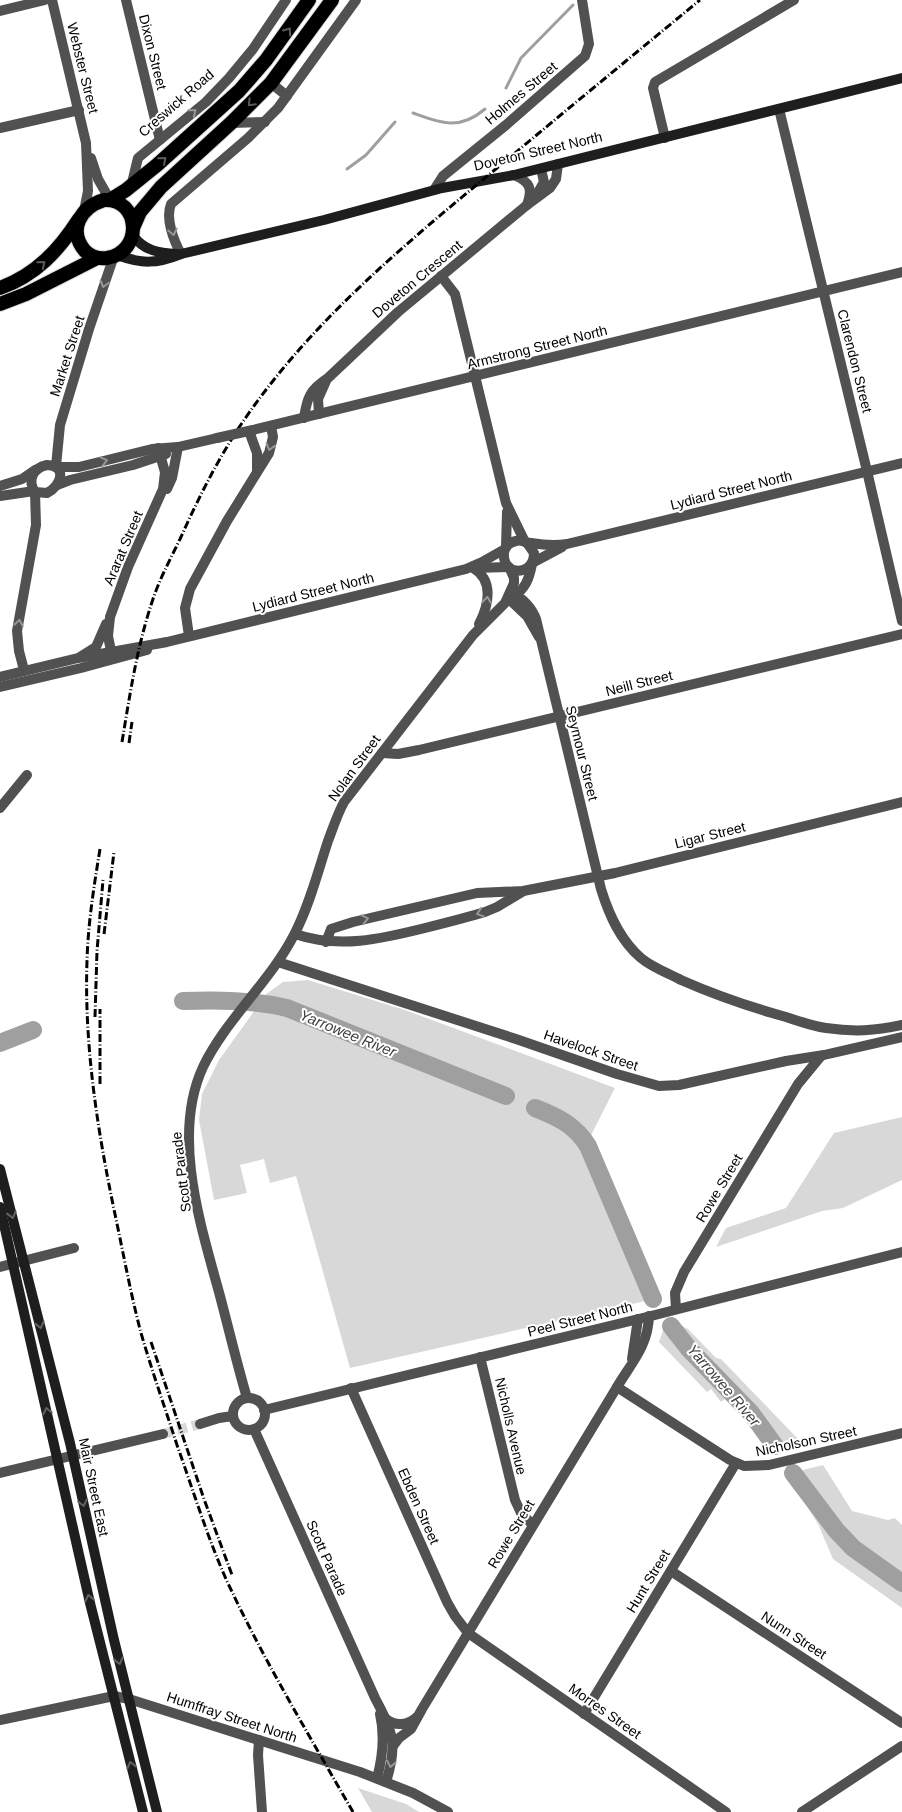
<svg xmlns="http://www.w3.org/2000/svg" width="902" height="1812" font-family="Helvetica,sans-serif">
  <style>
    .green { fill: #d8d8d8 }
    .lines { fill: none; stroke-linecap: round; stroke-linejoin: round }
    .stream { stroke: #9f9f9f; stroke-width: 3 }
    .river { stroke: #9f9f9f; stroke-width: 18 }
    .minor-tunnel { stroke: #d9d9d9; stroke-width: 10; stroke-dasharray: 10 5; stroke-linecap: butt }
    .trunk-casing { stroke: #dbdbdb; stroke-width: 16 }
    .minor { stroke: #515151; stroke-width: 10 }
    .tertiary { stroke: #515151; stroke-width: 10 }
    .secondary { stroke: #1e1e1e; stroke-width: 10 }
    .trunk { stroke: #000; stroke-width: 14 }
    .rail { stroke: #000; stroke-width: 3; stroke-dasharray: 8 2.5 1 2.5; stroke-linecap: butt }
    .minor-bridge { stroke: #515151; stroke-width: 10 }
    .oneway { stroke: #595959 }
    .oneway2 { stroke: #979797 }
    .oneway3 { stroke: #626262 }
    .labels { text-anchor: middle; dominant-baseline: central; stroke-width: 4; stroke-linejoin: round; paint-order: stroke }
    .street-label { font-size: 14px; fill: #000; stroke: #fff }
    .water-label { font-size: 15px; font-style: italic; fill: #404040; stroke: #fff }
  </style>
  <rect width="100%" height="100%" fill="#fff"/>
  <g class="green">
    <path d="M308 980 405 1010 615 1088 582 1153 645 1301 350 1368 296 1176 270 1183 264 1159 240 1165 247 1193 214 1200 199 1120 202 1094 219 1060 255 1010 262 997 283 982Z"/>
    <path d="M902 1117V1180L843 1208 822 1211 716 1247 726 1228 786 1208 834 1133Z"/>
    <path d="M674 1322 688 1329 716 1358 721 1359 799 1440 768 1447 727 1397 721 1402 711 1389 707 1392 659 1342 664 1328Z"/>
    <path d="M823 1465 852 1511 888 1520 895 1518 902 1525V1608L833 1559 818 1524 787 1474Z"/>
    <path d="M358 1788 406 1804 419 1812H372Z"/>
  </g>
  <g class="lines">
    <g class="stream">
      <path d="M506 88 521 58 573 5"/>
      <path d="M413 113C441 123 459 131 485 109"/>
      <path d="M347 169 366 155 395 122"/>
    </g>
    <g class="river">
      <path d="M183 1001C217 1000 253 1000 287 1008L506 1096"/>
      <path d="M0 1043 33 1030"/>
      <path d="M535 1108C558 1117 575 1125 588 1146L653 1299"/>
      <path d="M671 1326 689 1349 751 1413 775 1446"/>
      <path d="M793 1473 836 1530 853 1548 902 1583"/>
    </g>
    <path class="minor-tunnel" d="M163 1434 200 1424"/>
    <g class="trunk-casing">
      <g id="trunk">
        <path d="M104 200C140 198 144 252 107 258 99 259 91 257 85 251 67 230 81 207 104 200Z"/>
        <path d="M110 200 126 190 157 165 239 91 266 60 309 0"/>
        <path d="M133 228 140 212 161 187 231 123 271 83 332 0"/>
        <path d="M0 288C36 275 59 250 79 219"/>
        <path d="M0 304 26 294 97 258"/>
      </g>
    </g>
    <g class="minor">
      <path d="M126 0 160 140"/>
      <path d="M0 11 45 0"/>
      <path d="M271 83 287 96"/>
      <path d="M779 109 867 471 902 621"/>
      <path d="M231 123 265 122"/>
      <path d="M0 128 79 110"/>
      <path d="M665 138 653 88 655 82 794 0"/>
      <path d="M514 175C530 182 533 188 527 205"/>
      <path d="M131 187 138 158 206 102 229 78 253 49 286 0"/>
      <path d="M434 190 443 176 506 125 585 56 589 44 582 0"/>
      <path d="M536 196 544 182 541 169"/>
      <path d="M181 254C174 241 165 219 171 204L248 138 278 108 356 0"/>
      <path d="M441 276 455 294 506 503 525 542"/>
      <path d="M319 414 318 399 326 381"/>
      <path d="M304 418C307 397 310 390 328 378L398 312 527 205 550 188 556 179 558 164"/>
      <path d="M253 430 902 272"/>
      <path d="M249 431 257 453V471"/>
      <path d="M47 465C68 466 61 486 47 493L35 492C27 480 33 468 47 465Z"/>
      <path d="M56 466 60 425 89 329 114 256"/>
      <path d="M56 467H79L152 449 178 447 217 438"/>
      <path d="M57 485 70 480 133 465 166 454"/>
      <path d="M0 486 22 479 35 470"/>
      <path d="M167 489 172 478 178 447"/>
      <path d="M0 496 34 491"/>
      <path d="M506 547 507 512"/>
      <path d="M473 568C494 580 489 605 479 624"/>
      <path d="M512 598C525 589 529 580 532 564"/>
      <path d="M189 636 185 608 190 589 227 521 269 453 273 437 271 426"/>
      <path d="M539 637 527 616 510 600V594C522 596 532 608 536 619L601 889C609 915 620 940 641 958 653 968 668 973 681 980 715 995 750 1007 786 1017 799 1021 812 1026 826 1028 854 1032 875 1031 902 1025"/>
      <path d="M111 651 108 636 110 617 128 567 163 489 165 472 158 448"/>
      <path d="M80 657 96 647 106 624"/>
      <path d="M24 670 19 651 17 631 36 525 35 492"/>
      <path d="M382 753 398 754 419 750 902 634"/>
      <path d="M0 808 27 775"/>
      <path d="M295 934C339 949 381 939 425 928 445 923 465 918 485 912L497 907 522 892"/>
      <path d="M326 942 331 929 353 922 477 893 523 891 615 873 902 802"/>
      <path d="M278 962 516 1039 617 1074 659 1086 679 1085 786 1061 824 1055 902 1037"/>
      <path d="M0 1267 74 1248"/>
      <path d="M676 1309 675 1293 684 1272 798 1084 821 1056"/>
      <path d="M480 1357 515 1500 521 1513 533 1525"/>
      <path d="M632 1359 638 1319"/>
      <path d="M617 1387 730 1460 744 1466 769 1465 902 1433"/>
      <path d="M351 1388 447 1602 455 1616 468 1633 726 1812"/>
      <path d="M247 1398C237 1364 229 1330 220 1296 201 1226 171 1136 203 1067 226 1019 271 981 295 933 310 904 318 871 328 841 333 828 337 815 344 802L473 635 505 603 514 583V578L510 569"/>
      <circle cx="249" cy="1414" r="16"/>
      <path d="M264 1410 655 1315 902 1252"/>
      <path d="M200 1424 219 1418 233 1416"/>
      <path d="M254 1429 375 1698C393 1732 398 1744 386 1782"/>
      <path d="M0 1473 163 1434"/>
      <path d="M671 1571 902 1723"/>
      <path d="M584 1714 736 1463"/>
      <path d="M386 1719C396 1727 408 1725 417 1717"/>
      <path d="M259 1740 258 1755 262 1812"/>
      <path d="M393 1746 399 1738 411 1729 422 1709 617 1387C632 1362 648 1346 649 1316"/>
      <path d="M377 1778C383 1756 385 1736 380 1714"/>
      <path d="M802 1812 902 1746"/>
    </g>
    <g class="tertiary">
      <path d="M52 0 86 143 88 191 84 211"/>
      <path d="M91 158 98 179 110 200"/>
      <path d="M527 543 534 553C534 567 523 574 510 569 501 560 501 544 516 541 521 539 526 543 531 543 543 545 555 546 567 544L902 463"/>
      <path d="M532 563 562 547"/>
      <path d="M474 568 509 567"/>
      <path d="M0 677 78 658 167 642 466 569 482 562 505 549"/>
      <path d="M0 687 81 668 147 650"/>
      <path d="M0 1720 114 1696 129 1699 360 1772 413 1793 448 1812"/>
    </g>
    <g class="secondary">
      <path d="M133 235C143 251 160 253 177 254"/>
      <path d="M117 255C142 264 156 264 181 254L324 220 442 188 514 175 902 78"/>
      <path d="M0 1169 70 1443 114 1640 157 1812"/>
      <path d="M0 1207 90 1603 143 1812"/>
    </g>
    <use href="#trunk" class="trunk"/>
    <g class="rail">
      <path d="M122 742C130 694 137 646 153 599 160 578 171 558 181 537 198 499 217 461 240 426 308 324 404 245 497 168 564 112 632 56 700 0"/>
      <path d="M129 743 132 722"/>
      <path d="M100 849C94 886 88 923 87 961 84 1047 98 1134 116 1219 124 1257 131 1295 141 1333 152 1371 165 1408 177 1445 193 1490 207 1536 226 1579 263 1659 309 1735 353 1812"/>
      <path d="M104 934 114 852"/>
      <path d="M95 1017 97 951 103 880"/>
      <path d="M100 1084V1009"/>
      <path d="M151 1342 204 1499 232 1575"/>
    </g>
    <path class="minor-bridge" d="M217 438 253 430"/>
  </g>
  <defs><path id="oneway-chevron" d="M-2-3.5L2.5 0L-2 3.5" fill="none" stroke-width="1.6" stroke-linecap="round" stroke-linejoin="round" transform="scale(1.25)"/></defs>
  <g class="oneway">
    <use href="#oneway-chevron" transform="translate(288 31) rotate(-54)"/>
    <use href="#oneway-chevron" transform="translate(251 103) rotate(135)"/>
    <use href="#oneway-chevron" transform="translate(163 160) rotate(-41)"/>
    <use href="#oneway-chevron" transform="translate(42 264) rotate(-39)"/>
  </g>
  <g class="oneway2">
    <use href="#oneway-chevron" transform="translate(193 112) rotate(-40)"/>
    <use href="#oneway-chevron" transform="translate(173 232) rotate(78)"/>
    <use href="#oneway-chevron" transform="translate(104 284) rotate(105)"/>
    <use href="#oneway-chevron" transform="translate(270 447) rotate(107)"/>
    <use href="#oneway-chevron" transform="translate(104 461) rotate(-15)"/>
    <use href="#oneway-chevron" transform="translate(487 600) rotate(-84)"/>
    <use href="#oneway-chevron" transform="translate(19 623) rotate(-80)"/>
    <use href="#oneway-chevron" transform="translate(480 913) rotate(162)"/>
    <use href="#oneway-chevron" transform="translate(365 919) rotate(-13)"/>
    <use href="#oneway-chevron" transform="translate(391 1764) rotate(101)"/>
  </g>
  <g class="oneway3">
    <use href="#oneway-chevron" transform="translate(12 1215) rotate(76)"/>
    <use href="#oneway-chevron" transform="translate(40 1325) rotate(76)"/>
    <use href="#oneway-chevron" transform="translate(47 1411) rotate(-103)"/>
    <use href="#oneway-chevron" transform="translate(83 1503) rotate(77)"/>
    <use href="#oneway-chevron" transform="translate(89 1598) rotate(-103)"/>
    <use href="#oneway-chevron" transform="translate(119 1661) rotate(76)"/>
    <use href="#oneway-chevron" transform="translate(131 1765) rotate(-104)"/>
  </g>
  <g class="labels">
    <g class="street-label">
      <text transform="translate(153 52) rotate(76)">Dixon Street</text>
      <text transform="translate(83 68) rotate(76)">Webster Street</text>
      <text transform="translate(521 93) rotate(-40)">Holmes Street</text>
      <text transform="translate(176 103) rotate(-41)">Creswick Road</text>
      <text transform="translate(538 151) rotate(-13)">Doveton Street North</text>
      <text transform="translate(417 279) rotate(-40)">Doveton Crescent</text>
      <text transform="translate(537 347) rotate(-14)">Armstrong Street North</text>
      <text transform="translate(67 356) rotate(-72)">Market Street</text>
      <text transform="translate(855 361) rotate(76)">Clarendon Street</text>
      <text transform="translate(731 490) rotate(-14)">Lydiard Street North</text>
      <text transform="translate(123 548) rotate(-67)">Ararat Street</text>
      <text transform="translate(313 592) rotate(-14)">Lydiard Street North</text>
      <text transform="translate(639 683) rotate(-14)">Neill Street</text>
      <text transform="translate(582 753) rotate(76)">Seymour Street</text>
      <text transform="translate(354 768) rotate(-54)">Nolan Street</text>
      <text transform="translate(710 835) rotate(-14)">Ligar Street</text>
      <text transform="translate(591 1050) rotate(19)">Havelock Street</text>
      <text transform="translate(181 1172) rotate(-97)">Scott Parade</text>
      <text transform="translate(719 1188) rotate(-59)">Rowe Street</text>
      <text transform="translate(580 1319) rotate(-14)">Peel Street North</text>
      <text transform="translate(511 1426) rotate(77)">Nicholls Avenue</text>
      <text transform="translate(806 1441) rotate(-12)">Nicholson Street</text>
      <text transform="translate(94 1487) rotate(78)">Mair Street East</text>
      <text transform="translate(419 1506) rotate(66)">Ebden Street</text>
      <text transform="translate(511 1534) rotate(-59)">Rowe Street</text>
      <text transform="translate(327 1558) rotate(66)">Scott Parade</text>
      <text transform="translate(648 1581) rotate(-59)">Hunt Street</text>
      <text transform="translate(794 1635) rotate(33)">Nunn Street</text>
      <text transform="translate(605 1711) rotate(35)">Morres Street</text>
      <text transform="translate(232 1717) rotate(18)">Humffray Street North</text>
    </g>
    <g class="water-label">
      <text transform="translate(348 1033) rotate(22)">Yarrowee River</text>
      <text transform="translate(724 1385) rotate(49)">Yarrowee River</text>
    </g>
  </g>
</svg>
